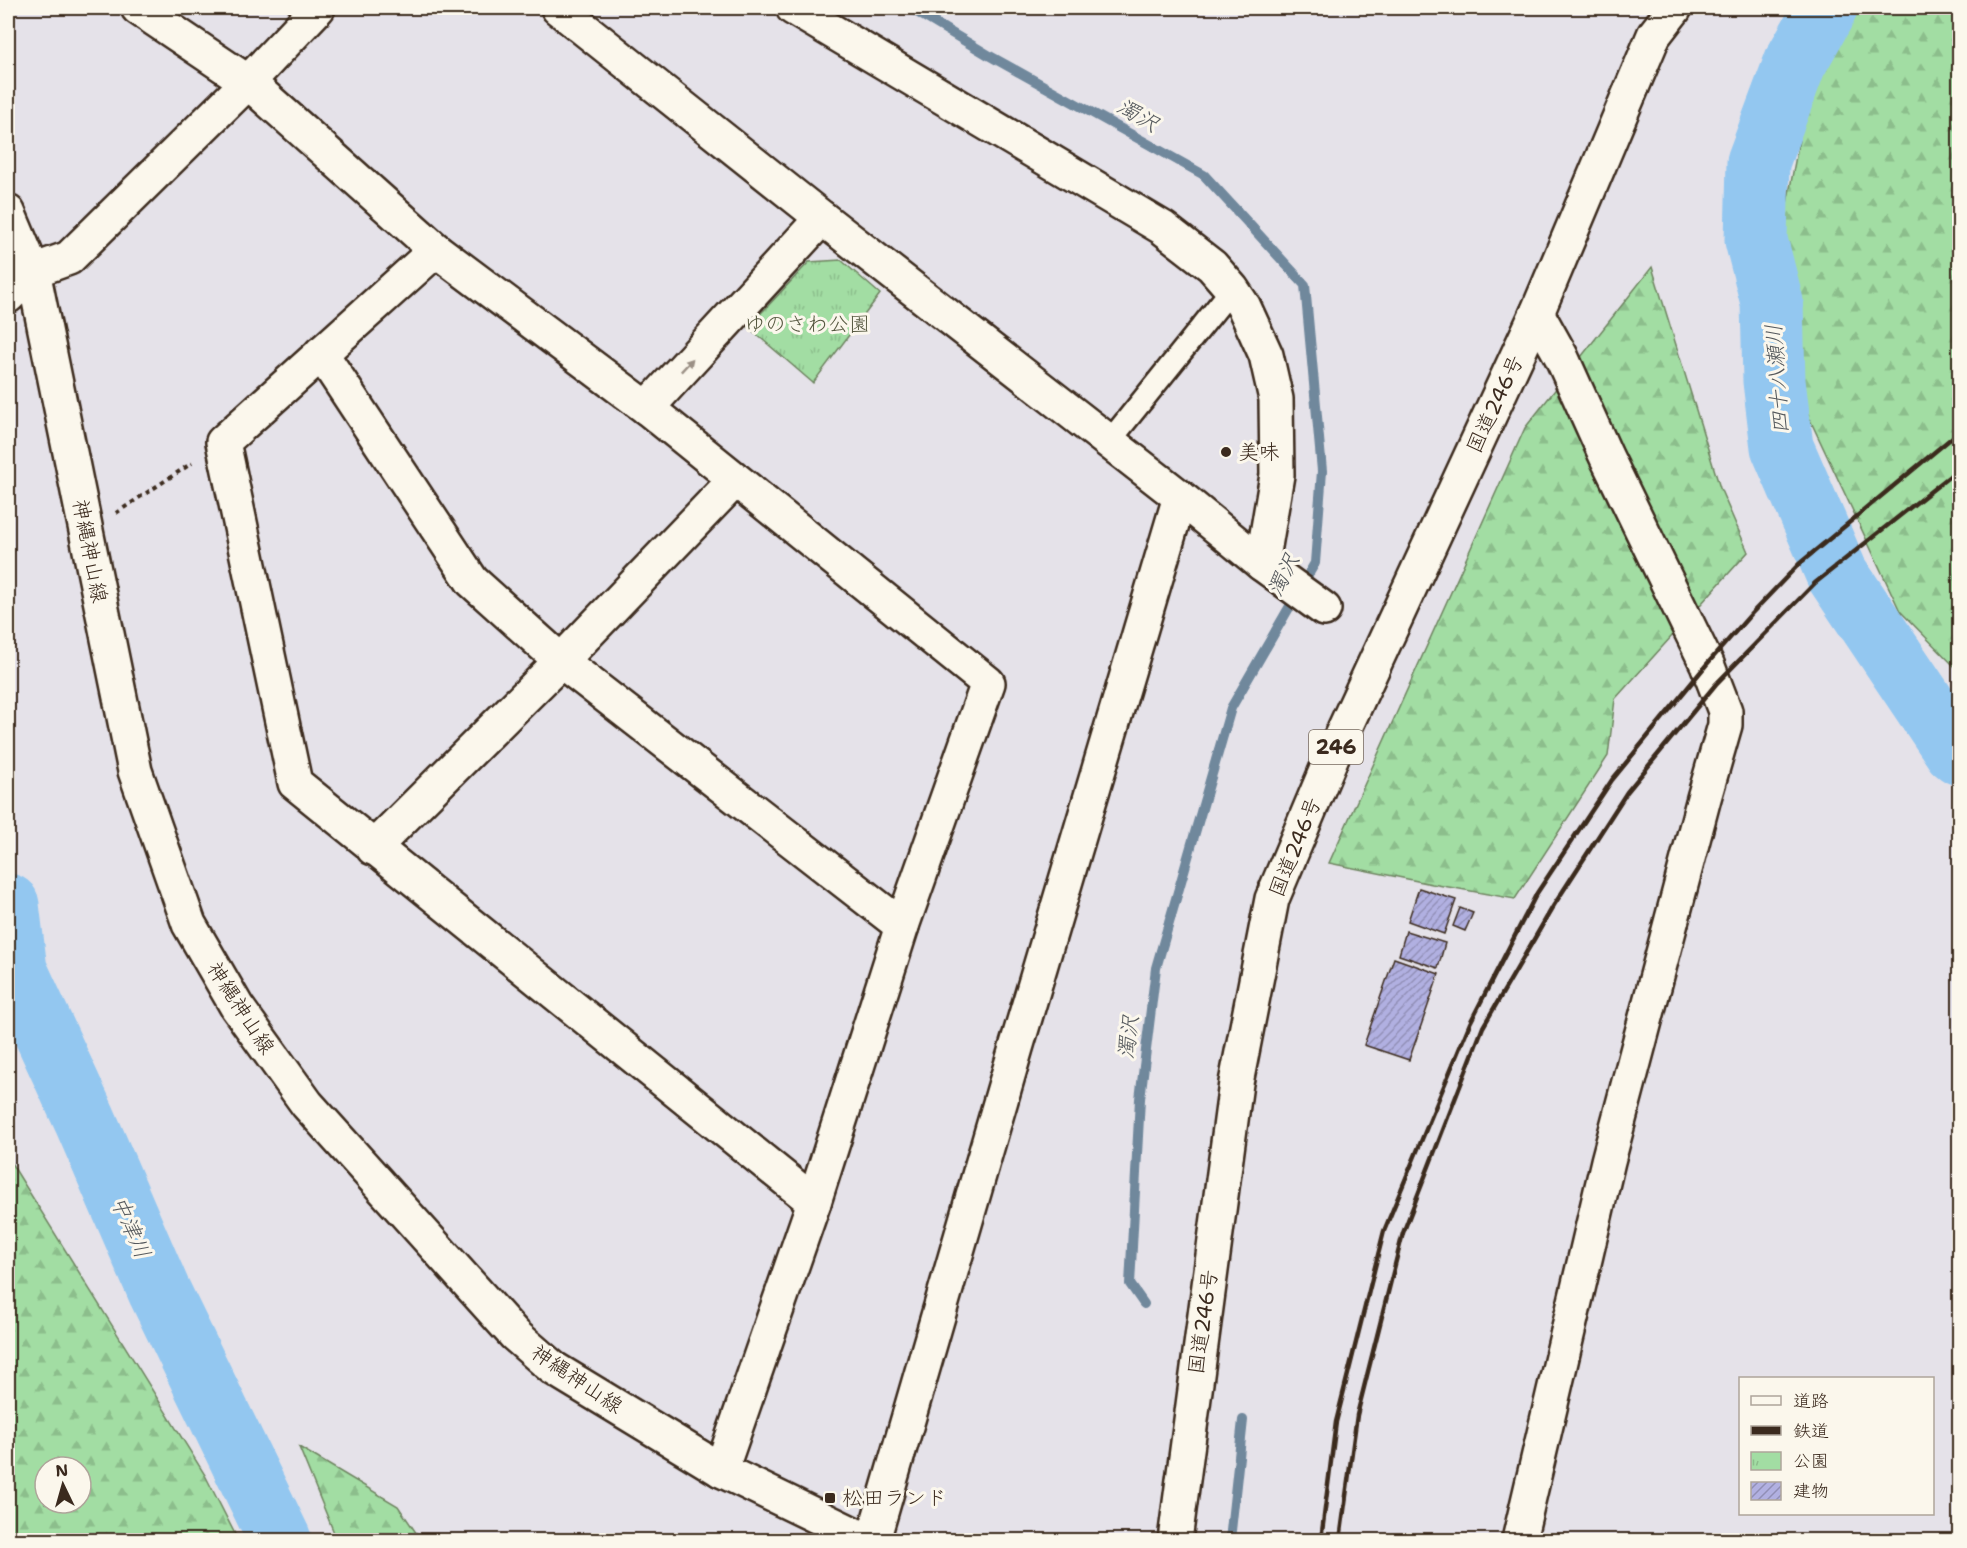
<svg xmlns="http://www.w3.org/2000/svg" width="1967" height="1548" font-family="'Shantell Sans','Klee One',sans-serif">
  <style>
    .forest { fill: url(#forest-firs); stroke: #6e8460; stroke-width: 1.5; fill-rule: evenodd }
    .park { fill: url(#park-tufts); stroke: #6e8460; stroke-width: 1.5 }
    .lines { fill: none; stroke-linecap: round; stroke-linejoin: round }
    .stream { stroke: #70889c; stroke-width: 10 }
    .river { stroke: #93c7f0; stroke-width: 63 }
    .building { fill: url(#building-hatch); stroke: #3b2a1e; stroke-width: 1.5 }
    .service-casing { stroke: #3b2a1e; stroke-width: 26 }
    .minor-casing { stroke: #3b2a1e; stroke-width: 38 }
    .secondary-casing { stroke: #3b2a1e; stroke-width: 38 }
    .trunk-casing { stroke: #3b2a1e; stroke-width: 38 }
    .path { stroke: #3b2a1e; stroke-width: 4; stroke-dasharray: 4.5 4.5; stroke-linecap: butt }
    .service { stroke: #fbf7ec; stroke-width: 21 }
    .minor { stroke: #fbf7ec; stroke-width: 33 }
    .secondary { stroke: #fbf7ec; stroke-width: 33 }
    .trunk { stroke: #fbf7ec; stroke-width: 33 }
    .rail { stroke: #3b2a1e; stroke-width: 4.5 }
    .oneway { fill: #9b9085 }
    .poi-dot { fill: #3b2a1e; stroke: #fbf7ec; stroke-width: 2 }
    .labels { text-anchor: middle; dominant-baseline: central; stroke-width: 6; stroke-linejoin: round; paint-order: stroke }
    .shield { fill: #fbf7ec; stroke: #75685c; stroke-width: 1.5 }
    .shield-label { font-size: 20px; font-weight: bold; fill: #3b2a1e }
    .park-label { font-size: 21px; fill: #55573f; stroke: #fbf7ec }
    .street-label { font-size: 21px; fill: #3b2a1e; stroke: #fbf7ec }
    .poi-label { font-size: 21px; fill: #3b2a1e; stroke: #fbf7ec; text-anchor: start }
    .water-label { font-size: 22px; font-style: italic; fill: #55595d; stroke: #fbf7ec }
  </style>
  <defs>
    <pattern id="forest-firs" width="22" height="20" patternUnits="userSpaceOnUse" patternTransform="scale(1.5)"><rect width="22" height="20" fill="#a2dda3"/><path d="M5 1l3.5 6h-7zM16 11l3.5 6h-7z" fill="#8cbe8c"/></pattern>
    <pattern id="park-tufts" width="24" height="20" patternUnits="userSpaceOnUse" patternTransform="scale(1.5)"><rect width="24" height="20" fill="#a2dda3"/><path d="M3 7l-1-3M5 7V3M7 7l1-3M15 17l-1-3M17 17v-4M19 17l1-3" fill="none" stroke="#8cbe8c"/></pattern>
    <pattern id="building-hatch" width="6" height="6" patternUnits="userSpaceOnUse" patternTransform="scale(1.5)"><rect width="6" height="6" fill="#b1b0e1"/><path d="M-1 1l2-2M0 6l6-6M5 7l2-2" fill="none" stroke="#918fb6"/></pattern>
  </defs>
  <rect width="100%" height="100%" fill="#e5e2e9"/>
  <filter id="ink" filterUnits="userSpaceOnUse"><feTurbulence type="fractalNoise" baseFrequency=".0167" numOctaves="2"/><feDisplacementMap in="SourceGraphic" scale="12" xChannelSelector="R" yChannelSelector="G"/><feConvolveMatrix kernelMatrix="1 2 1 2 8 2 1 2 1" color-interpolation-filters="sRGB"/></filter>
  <g filter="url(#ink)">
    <g class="forest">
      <path d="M1850 8H1959V671L1900 611 1805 409 1780 241 1817 45Z"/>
      <path d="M1652 267 1720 488 1748 552 1615 699 1608 756 1515 899 1432 884 1329 863 1525 428Z"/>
      <path d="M8 1158 205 1475 238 1540H8ZM45 1467H81V1503H45Z"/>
      <path d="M299 1447 398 1506 421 1540H337Z"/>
    </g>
    <path class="park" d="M841 260 880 294 813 383 748 327 809 262Z"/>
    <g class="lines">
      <g class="stream">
        <path d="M910 8 990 56 1204 175 1305 285 1322 471 1315 563 1231 708 1156 968 1140 1099 1130 1284 1144 1304"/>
        <path d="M1230 1540 1243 1420"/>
      </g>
      <g class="river">
        <path d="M1826 8 1795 63 1758 162 1756 240 1772 302 1774 381 1782 447 1837 574 1955 750 1960 754"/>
        <path d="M8 905 16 970 85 1120 159 1291 280 1540"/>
      </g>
    </g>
    <g class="building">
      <path d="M1419 888 1456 900 1444 934 1408 921Z"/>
      <path d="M1460 908 1473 913 1465 931 1453 926Z"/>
      <path d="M1406 931 1445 943 1438 968 1399 955Z"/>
      <path d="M1394 958 1439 974 1409 1060 1364 1045Z"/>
    </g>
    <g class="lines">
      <g class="service-casing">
        <path id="service" d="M1109 442 1232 289"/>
      </g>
      <g class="minor-casing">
        <g id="minor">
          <path d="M138 8 248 82 318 8"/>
          <path d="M558 8 822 218 1180 497 1262 564 1324 609"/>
          <path d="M793 8 1163 228 1212 266 1232 289 1244 307 1266 355 1276 399 1277 475 1262 564"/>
          <path d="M436 250 223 442 295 783 814 1202"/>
          <path d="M8 296 33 271 69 258 248 82 436 250 647 408 988 683 902 926 814 1202 721 1470"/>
          <path d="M321 353 472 581 561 661 902 926"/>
          <path d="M647 408 822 218"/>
          <path d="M373 848 561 661 735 480"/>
          <path d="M873 1540 1016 1048 1180 497"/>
          <path d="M1519 1540 1608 1161 1704 798 1725 725V711L1707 664 1606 456 1561 356 1537 313"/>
        </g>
      </g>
      <g class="secondary-casing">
        <path id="secondary" d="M8 212 33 271 135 771 189 924 237 1007 307 1104 515 1335 553 1368 721 1470 866 1540"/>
      </g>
      <g class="trunk-casing">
        <path id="trunk" d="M1175 1540 1236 1083 1272 899 1336 747 1537 313 1654 35 1675 8"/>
      </g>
      <path class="path" d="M116 513 192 463"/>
      <use href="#service" class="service"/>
      <use href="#minor" class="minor"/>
      <use href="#secondary" class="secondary"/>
      <use href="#trunk" class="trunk"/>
      <g class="rail">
        <path d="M1321 1540 1336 1422 1384 1231 1470 1023 1537 893 1612 780 1707 664 1752 613 1799 564 1960 431"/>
        <path d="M1340 1540 1357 1415 1403 1233 1483 1027 1554 905 1627 792 1716 684 1815 583 1960 468"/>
      </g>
    </g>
    <defs><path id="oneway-solid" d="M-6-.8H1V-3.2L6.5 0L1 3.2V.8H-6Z" transform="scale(1.5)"/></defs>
    <use class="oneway" href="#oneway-solid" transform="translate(687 365) rotate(-47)"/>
  </g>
  <g class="poi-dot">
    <circle cx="1226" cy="452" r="6"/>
    <rect x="824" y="1492" width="12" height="12" rx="3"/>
  </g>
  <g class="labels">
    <rect class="shield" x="1309" y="730" width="54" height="34" rx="4.5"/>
    <g class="shield-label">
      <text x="1336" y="747">246</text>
    </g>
    <g class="park-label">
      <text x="807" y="324">ゆのさわ公園</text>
    </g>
    <g class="street-label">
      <text transform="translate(1495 404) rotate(-65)">国道246号</text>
      <text transform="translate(90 551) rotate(79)">神縄神山線</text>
      <text transform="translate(1295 847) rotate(-68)">国道246号</text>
      <text transform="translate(241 1008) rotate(57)">神縄神山線</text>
      <text transform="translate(1203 1322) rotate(-82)">国道246号</text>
      <text transform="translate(577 1379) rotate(34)">神縄神山線</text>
    </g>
    <g class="poi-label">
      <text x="1238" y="452">美味</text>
      <text x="842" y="1498">松田ランド</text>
    </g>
    <g class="water-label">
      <text transform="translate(1138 115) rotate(30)">濁沢</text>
      <text transform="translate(1777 379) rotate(-94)">四十八瀬川</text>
      <text transform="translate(1283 575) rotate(-64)">濁沢</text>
      <text transform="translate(1128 1037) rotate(-83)">濁沢</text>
      <text transform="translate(131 1227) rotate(66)">中津川</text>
    </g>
  </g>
  <rect width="1967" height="1548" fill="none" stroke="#fbf7ec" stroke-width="30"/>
  <rect x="15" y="15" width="1937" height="1518" fill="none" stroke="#3b2a1e" stroke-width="2" filter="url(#ink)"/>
  <rect x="1739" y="1377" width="195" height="138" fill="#fbf7ec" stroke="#aea59a" stroke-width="1.5"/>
  <rect x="1751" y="1396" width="30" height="9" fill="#fbf7ec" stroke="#aea59a" stroke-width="1.5"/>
  <text x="1793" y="1407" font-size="18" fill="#3b2a1e">道路</text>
  <rect x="1751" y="1426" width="30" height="9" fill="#3b2a1e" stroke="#aea59a" stroke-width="1.5"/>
  <text x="1793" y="1437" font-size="18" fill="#3b2a1e">鉄道</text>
  <rect x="1751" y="1452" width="30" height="18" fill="url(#park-tufts)" stroke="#aea59a" stroke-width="1.5"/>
  <text x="1793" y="1467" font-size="18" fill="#3b2a1e">公園</text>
  <rect x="1751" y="1482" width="30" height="18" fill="url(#building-hatch)" stroke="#aea59a" stroke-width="1.5"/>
  <text x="1793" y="1497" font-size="18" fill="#3b2a1e">建物</text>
  <g transform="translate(63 1485) rotate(355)"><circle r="28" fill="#fbf7ec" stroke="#aea59a" stroke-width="1.5"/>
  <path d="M0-4.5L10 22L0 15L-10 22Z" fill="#3b2a1e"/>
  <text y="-9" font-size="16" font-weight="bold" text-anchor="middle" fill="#3b2a1e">N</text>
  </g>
</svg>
